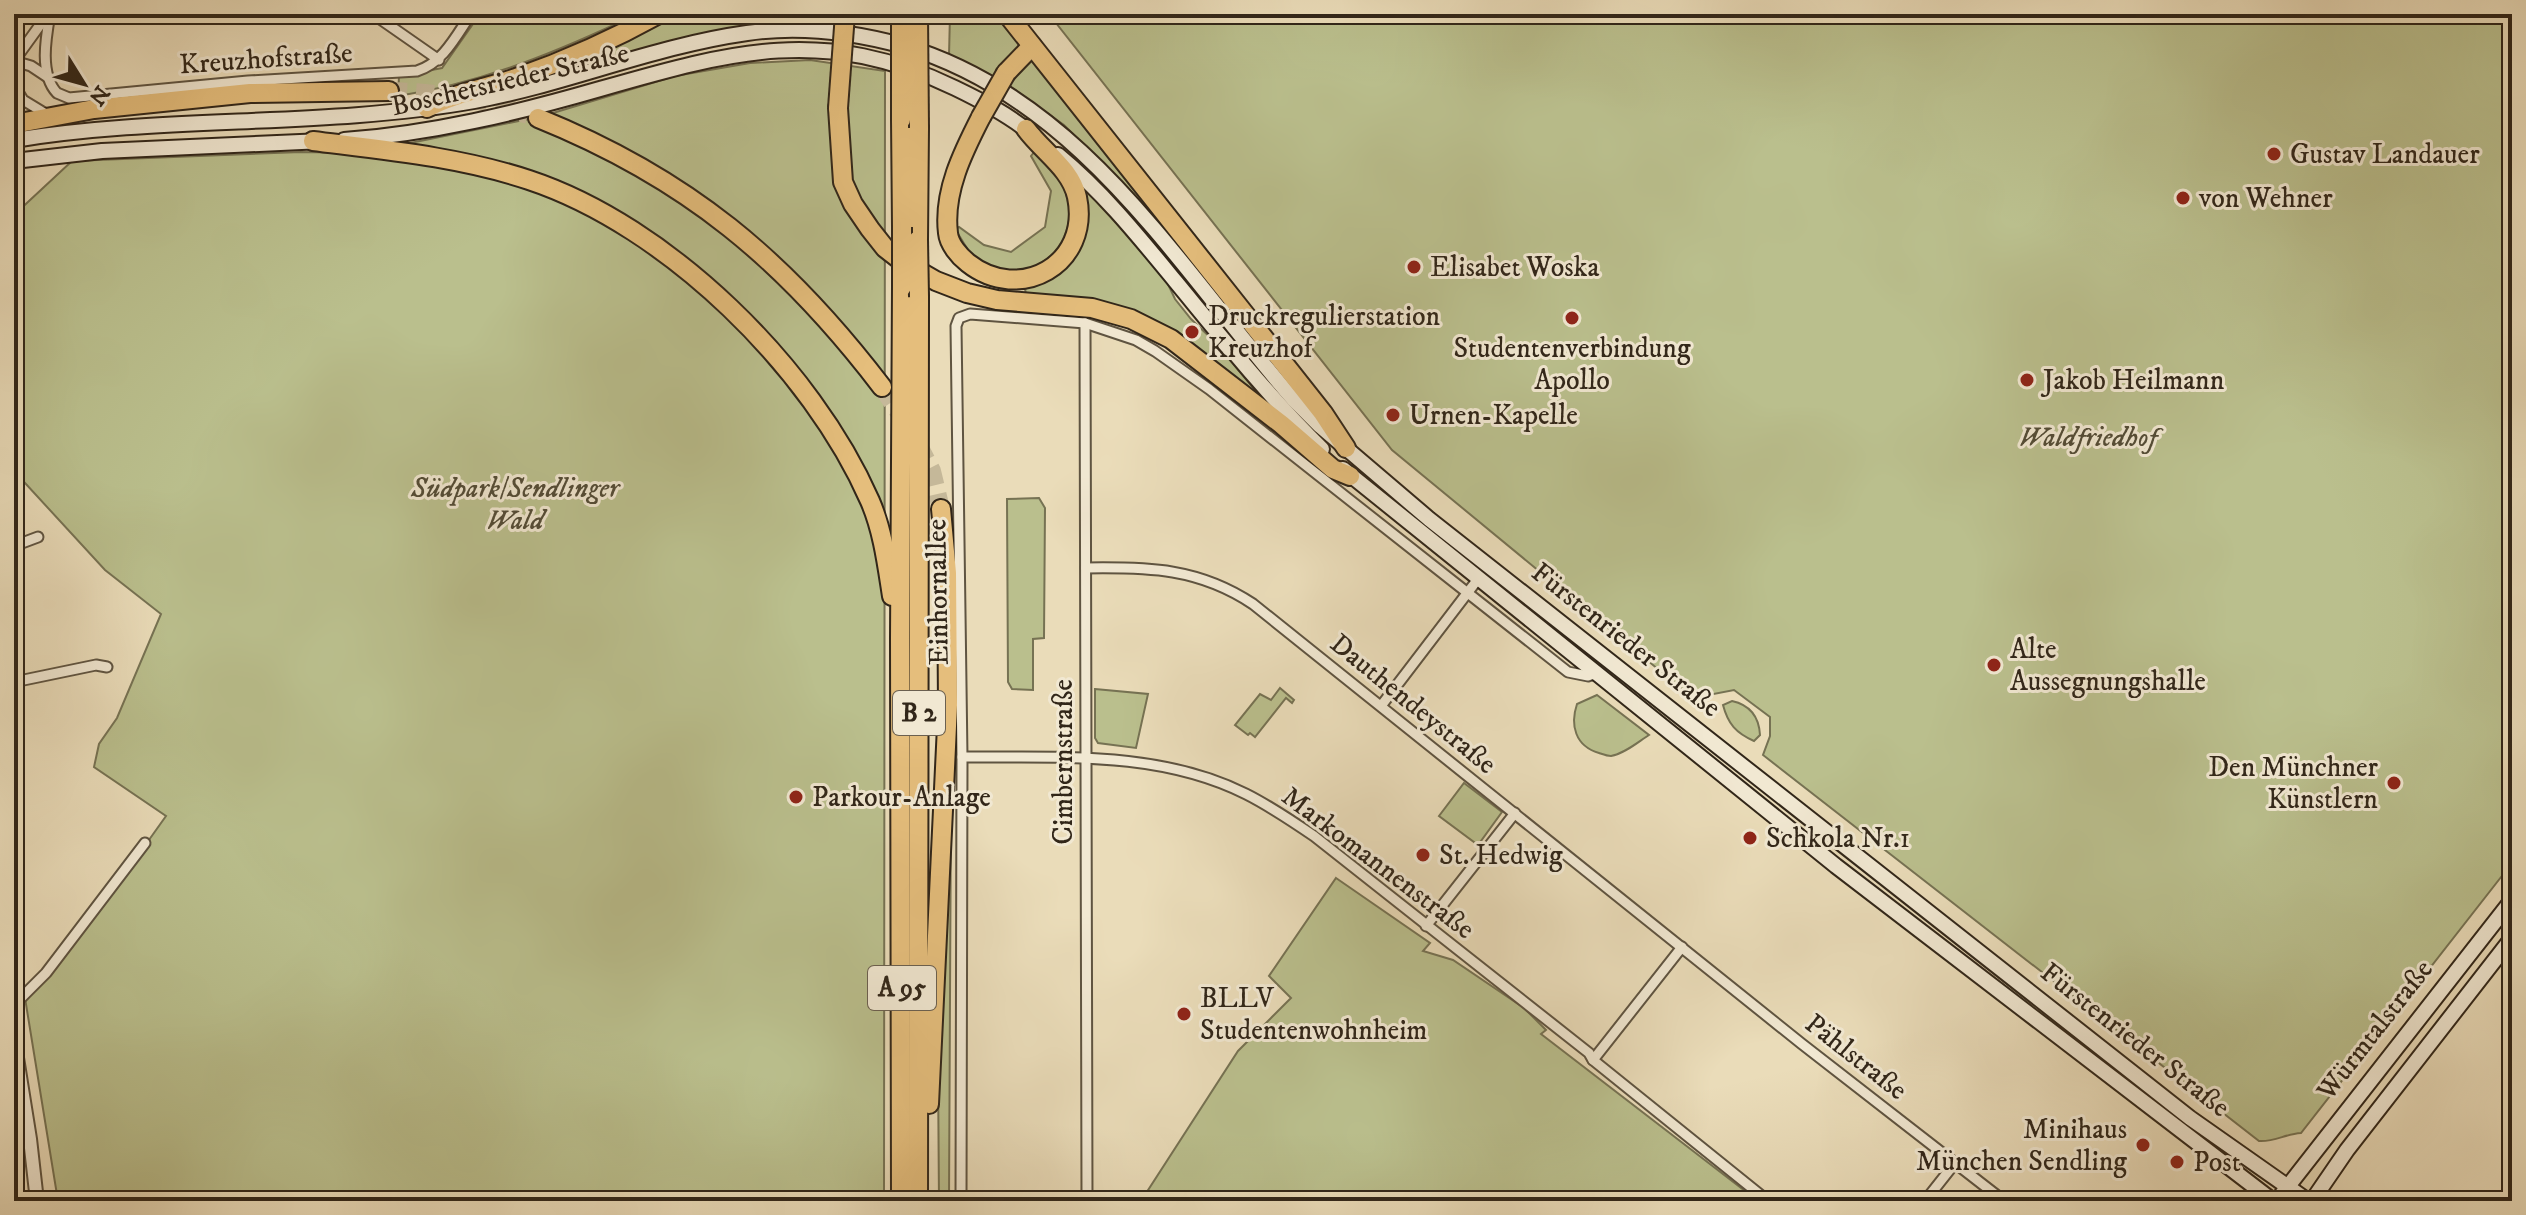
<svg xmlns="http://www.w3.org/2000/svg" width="2526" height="1215" font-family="'IM FELL DW Pica',serif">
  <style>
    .green { fill: #babf8d; stroke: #767253; stroke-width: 2 }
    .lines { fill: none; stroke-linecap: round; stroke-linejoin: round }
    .motorway-tunnel { stroke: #c5b899; stroke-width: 18; stroke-dasharray: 18 9; stroke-linecap: butt }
    .minor-casing { stroke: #5f5441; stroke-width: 13 }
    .tertiary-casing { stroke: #5f5441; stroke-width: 16 }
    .secondary-casing { stroke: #312619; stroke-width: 18 }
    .motorway-casing { stroke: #312619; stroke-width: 22 }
    .minor { stroke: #f1e8d2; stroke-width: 9 }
    .tertiary { stroke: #f1e8d2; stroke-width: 12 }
    .secondary { stroke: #f1e8d2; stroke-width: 14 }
    .motorway { stroke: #e5be7c; stroke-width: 18 }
    .motorway-bridge-casing { stroke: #312619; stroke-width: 22; stroke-linecap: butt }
    .motorway-bridge { stroke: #e5be7c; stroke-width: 18 }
    .poi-dot { fill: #8f2418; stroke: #f1e8d2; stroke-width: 3 }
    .labels { text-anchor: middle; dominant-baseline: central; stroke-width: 6; stroke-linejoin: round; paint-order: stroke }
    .shield { fill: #f1e8d2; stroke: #6b6050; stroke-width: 2 }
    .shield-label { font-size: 26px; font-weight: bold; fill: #312619 }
    .street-label { font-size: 28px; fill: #312619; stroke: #f1e8d2 }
    .poi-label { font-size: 28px; fill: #312619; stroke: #f1e8d2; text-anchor: start }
    .park-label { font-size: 28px; font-style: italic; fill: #534c36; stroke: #f1e8d2 }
  </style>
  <rect width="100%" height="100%" fill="#eadcb9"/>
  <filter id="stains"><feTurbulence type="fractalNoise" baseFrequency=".0025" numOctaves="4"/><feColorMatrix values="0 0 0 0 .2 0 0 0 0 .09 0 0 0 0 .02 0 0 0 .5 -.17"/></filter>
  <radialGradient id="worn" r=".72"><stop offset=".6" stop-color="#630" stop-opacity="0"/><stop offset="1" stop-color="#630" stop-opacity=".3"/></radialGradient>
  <g class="green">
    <path d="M480 14H637C560 51 482 83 398 96L399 76 442 68Z"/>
    <path d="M672 14H816L814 24 719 31 668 42 594 65V52Z"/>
    <path d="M950 14H996L1175 239 1173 241 1130 191 1064 125 1008 85 949 56Z"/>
    <path d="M1049 14H2512V863L2301 1133C2285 1134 2275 1142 2259 1141L1763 755 1770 736V717L1734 690 1693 698 1392 450Z"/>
    <path d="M810 60 885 71 884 1201H58L25 998 109 896 166 816 94 767 99 744 117 718 161 614 105 570 14 471V215L72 161 301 152 361 153 543 116 675 76 750 63Z"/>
    <path d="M1035 151C1047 165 1063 179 1067 197 1081 251 1023 292 977 260 968 253 962 239 955 229L959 227 984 245 1011 252 1045 227 1051 191 1031 156Z"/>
    <path d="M1081 183 1133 238 1166 280 1175 299 1191 319 1214 341 1256 391 1253 394 1178 336 1026 294 1025 289C1054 276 1083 256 1087 221 1089 210 1083 195 1081 183Z"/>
    <path d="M1039 498 1045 508 1044 638 1033 639V690L1012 689 1008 682 1007 499Z"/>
    <path d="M1280 688 1294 700 1292 703 1286 698 1255 737 1250 733 1248 735 1235 725 1260 694 1271 700Z"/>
    <path d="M1095 689 1148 694 1136 748 1098 743 1095 738Z"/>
    <path d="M1597 695 1649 735C1638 742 1624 754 1611 756 1607 756 1602 754 1599 753 1575 746 1570 725 1577 704Z"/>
    <path d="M1732 701C1750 705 1759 717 1760 735L1754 741C1736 733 1728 724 1723 705Z"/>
    <path d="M1464 783 1502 812 1478 845 1439 816Z"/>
    <path d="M951 797 949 1201H939L938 1069Z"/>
    <path d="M1336 878 1430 943 1423 951 1453 960 1524 1008 1546 1030 1541 1034 1758 1201H1141L1238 1051 1291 998 1269 976Z"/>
  </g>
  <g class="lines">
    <g class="motorway-tunnel">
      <path d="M389 91C437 92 482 99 528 115"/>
      <path d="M882 387 905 422"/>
      <path d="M918 444 932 471 941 509"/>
    </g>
    <g class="minor-casing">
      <g id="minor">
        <path d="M50 14C46 37 39 74 57 93L69 98 248 81 417 71C443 63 456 36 471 14"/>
        <path d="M373 14 439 60"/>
        <path d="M14 61 48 14"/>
        <path d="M14 61 31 66 49 78"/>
        <path d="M14 85 23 100 46 114"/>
        <path d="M1085 323 1087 1201"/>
        <path d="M14 546 38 537"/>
        <path d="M1086 568C1149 567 1199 568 1253 604L1802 1044 2004 1201"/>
        <path d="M14 682 96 665 107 667"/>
        <path d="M1381 706 1478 579"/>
        <path d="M962 757C1058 758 1158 750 1246 794 1270 806 1292 821 1314 836L1589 1053 1593 1060 1768 1201"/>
        <path d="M1426 926 1515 813"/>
        <path d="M14 1005 46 973 145 843"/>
        <path d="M1593 1060 1682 947"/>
        <path d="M961 1201 962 757 956 326 959 318 970 314 1085 323 1136 340 1155 351 1209 389 1568 672 1588 676 1597 673"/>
        <path d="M1925 1201 1955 1163"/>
      </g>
    </g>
    <g class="tertiary-casing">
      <path id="tertiary" d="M14 1039 30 1139 37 1201"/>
    </g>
    <g class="secondary-casing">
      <g id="secondary">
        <path d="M14 140C166 115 322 128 474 101 566 84 654 46 747 33 799 25 853 32 904 46 1082 99 1178 267 1293 399L1320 426 1429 519 2190 1118 2308 1201"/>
        <path d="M344 140C430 134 517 113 600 89 733 51 824 25 955 88 982 101 1009 115 1033 135"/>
        <path d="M1058 155C1103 192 1139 237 1176 282 1223 339 1269 397 1322 449"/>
        <path d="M14 161 102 151 323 141"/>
        <path d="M1343 469 1836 866 2273 1201"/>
        <path d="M2282 1194 2512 900"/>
        <path d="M2312 1201 2347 1150 2512 938"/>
      </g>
    </g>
    <g class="motorway-casing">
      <g id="motorway">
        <path d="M1007 14 1323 413 1346 448"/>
        <path d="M1006 73 1032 46"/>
        <path d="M427 108C452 94 487 88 516 78 564 61 614 39 659 14"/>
        <path d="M838 108 843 182 853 204 870 229 885 248 903 262 936 281 967 293 997 300 1092 308 1131 319 1171 339 1281 424 1333 469 1350 476"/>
        <path d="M981 117C963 152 943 192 948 233 949 244 959 256 968 263 1020 304 1091 264 1077 197 1071 169 1043 152 1026 129"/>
        <path d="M538 118C687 178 785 260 882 387"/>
        <path d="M901 120 902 227"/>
        <path d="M14 124 94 109 250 93 389 91"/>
        <path d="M313 141C385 150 460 157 529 180 668 226 812 368 870 501 883 531 887 564 892 596"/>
        <path d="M918 240 919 128"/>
        <path d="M929 1104 948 705 947 573 941 509"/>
        <path d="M901 1201 900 639 902 287"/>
        <path d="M918 1201 919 297"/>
      </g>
    </g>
    <use href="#minor" class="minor"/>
    <use href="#tertiary" class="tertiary"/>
    <use href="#secondary" class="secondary"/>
    <use href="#motorway" class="motorway"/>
    <g class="motorway-bridge-casing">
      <g id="motorway-bridge">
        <path d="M918 14 919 128"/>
        <path d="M838 108 845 14"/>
        <path d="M981 117 1006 73"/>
        <path d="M901 120V14"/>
        <path d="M902 227V287"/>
        <path d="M918 240 919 297"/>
      </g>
    </g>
    <use href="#motorway-bridge" class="motorway-bridge"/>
  </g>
  <g class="poi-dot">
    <circle cx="2274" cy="154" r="8"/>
    <circle cx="2183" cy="198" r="8"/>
    <circle cx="1414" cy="267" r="8"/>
    <circle cx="1572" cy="318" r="8"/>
    <circle cx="1192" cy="332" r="8"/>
    <circle cx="2027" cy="380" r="8"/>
    <circle cx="1393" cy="415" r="8"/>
    <circle cx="1994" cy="665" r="8"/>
    <circle cx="2394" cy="783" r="8"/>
    <circle cx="796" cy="797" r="8"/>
    <circle cx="1750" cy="838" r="8"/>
    <circle cx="1423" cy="855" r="8"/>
    <circle cx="1184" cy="1014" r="8"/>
    <circle cx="2143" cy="1145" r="8"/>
    <circle cx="2177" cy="1162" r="8"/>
  </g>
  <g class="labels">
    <g class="shield">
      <rect x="893" y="691" width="52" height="44" rx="6"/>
      <rect x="868" y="966" width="68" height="44" rx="6"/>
    </g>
    <g class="shield-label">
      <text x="919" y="713">B 2</text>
      <text x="902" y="988">A 95</text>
    </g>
    <g class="street-label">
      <text transform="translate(266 59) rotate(-4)">Kreuzhofstraße</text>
      <text transform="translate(510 80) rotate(-13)">Boschetsrieder Straße</text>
      <text transform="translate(938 592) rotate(-91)">Einhornallee</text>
      <text transform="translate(1626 640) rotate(38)">Fürstenrieder Straße</text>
      <text transform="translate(1413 704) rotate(39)">Dauthendeystraße</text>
      <text transform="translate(1063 762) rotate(-90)">Cimbernstraße</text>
      <text transform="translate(1378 863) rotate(37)">Markomannenstraße</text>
      <text transform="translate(2375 1030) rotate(-52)">Würmtalstraße</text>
      <text transform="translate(2135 1040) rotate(38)">Fürstenrieder Straße</text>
      <text transform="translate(1856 1057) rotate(38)">Pählstraße</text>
    </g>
    <g class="poi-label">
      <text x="2290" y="154">Gustav Landauer</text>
      <text x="2199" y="198">von Wehner</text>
      <text x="1430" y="267">Elisabet Woska</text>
      <text x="1208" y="316">Druckregulierstation<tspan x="1208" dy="32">Kreuzhof</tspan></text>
      <text x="1572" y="348" text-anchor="middle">Studentenverbindung<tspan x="1572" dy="32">Apollo</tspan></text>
      <text x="2043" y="380">Jakob Heilmann</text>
      <text x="1409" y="415">Urnen-Kapelle</text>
      <text x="2010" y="649">Alte<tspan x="2010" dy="32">Aussegnungshalle</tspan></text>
      <text x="2378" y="767" text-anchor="end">Den Münchner<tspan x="2378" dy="32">Künstlern</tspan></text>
      <text x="812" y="797">Parkour-Anlage</text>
      <text x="1766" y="838">Schkola Nr.1</text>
      <text x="1439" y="855">St. Hedwig</text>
      <text x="1200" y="998">BLLV<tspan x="1200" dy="32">Studentenwohnheim</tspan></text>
      <text x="2127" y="1129" text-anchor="end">Minihaus<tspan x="2127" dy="32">München Sendling</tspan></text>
      <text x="2193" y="1162">Post</text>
    </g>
    <g class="park-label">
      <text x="2088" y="437">Waldfriedhof</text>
      <text x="515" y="488">Südpark/Sendlinger<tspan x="515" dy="32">Wald</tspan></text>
    </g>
  </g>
  <rect width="2526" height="1215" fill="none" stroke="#eadcb9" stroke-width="48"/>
  <rect x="16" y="16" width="2494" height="1183" fill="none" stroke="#312619" stroke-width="4"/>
  <rect x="24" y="24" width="2478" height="1167" fill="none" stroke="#312619" stroke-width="2"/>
  <g transform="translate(84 84) rotate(127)" stroke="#f1e8d2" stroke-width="6" paint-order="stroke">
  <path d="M0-6L14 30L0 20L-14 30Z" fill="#312619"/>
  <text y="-12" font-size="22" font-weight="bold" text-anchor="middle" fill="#312619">N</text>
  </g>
  <rect width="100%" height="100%" filter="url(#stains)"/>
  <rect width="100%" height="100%" fill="url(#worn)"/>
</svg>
